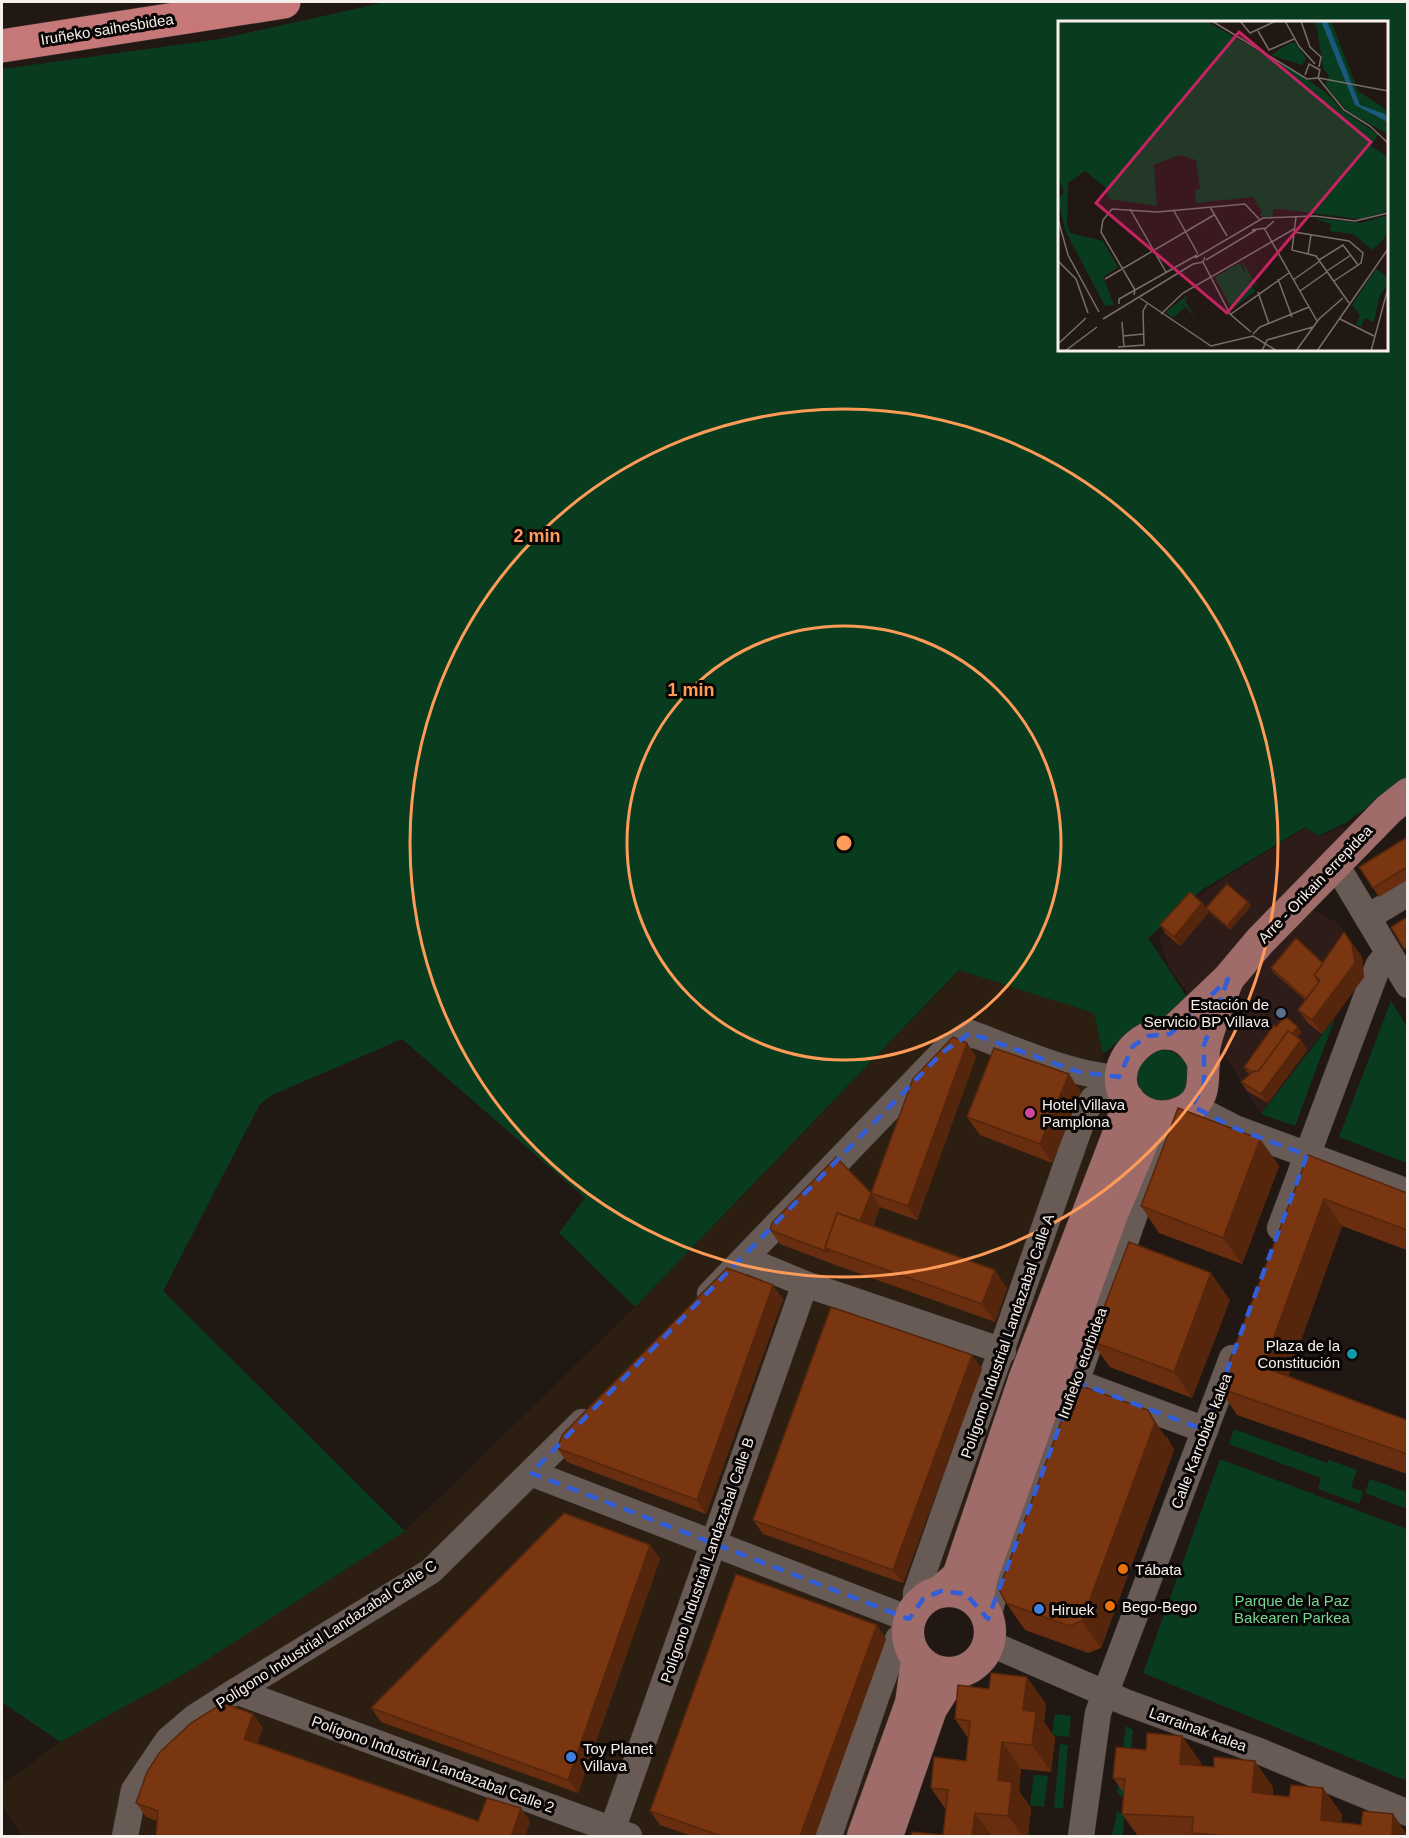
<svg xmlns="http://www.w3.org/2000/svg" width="1409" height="1838" font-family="Arial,sans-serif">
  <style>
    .commercial { fill: #2e1c18 }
    .industrial { fill: #2c1f12 }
    .green { fill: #093c1e; fill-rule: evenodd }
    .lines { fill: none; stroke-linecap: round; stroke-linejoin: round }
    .minor-casing { stroke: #3a3331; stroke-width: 27 }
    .major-casing { stroke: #3a3331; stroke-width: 33 }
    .highway-casing { stroke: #3a3331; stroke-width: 34 }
    .minor { stroke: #685b55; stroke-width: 26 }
    .major { stroke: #a06c69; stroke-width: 32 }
    .highway { stroke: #c57877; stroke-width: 33 }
    .wall { fill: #682e0f }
    .shaded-wall { fill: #55260c }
    .building { fill: #793611; stroke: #55260c; stroke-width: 1.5 }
    .marked { fill: none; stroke: #335eda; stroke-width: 4.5; stroke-dasharray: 12 8; stroke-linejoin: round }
    .ring { fill: none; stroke: #fe9b58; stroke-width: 3 }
    .service-dot { fill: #5c6f8a; stroke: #080504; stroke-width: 2 }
    .hotel-dot { fill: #d1479c; stroke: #080504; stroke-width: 2 }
    .culture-dot { fill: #0f9aa8; stroke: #080504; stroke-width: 2 }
    .food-dot { fill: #e8710a; stroke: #080504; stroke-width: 2 }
    .shop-dot { fill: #3f7fe0; stroke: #080504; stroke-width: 2 }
    .labels { text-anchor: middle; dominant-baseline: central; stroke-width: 6; stroke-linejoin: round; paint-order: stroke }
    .street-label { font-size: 15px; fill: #f7efec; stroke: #080504 }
    .poi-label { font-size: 15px; fill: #f7efec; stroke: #080504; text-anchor: start }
    .park-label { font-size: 15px; fill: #75d893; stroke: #080504 }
    .inset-road { fill: none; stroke: #776e6a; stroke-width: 1.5 }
    .view { fill: #c52362; fill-opacity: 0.15; stroke: #c52362; stroke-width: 3 }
    .inset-edge { fill: none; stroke: #f7efec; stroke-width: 3 }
    .centre { fill: #fe9b58; stroke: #080504; stroke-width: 3 }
    .ring-label { font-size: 18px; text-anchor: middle; font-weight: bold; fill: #fe9b58; stroke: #080504; stroke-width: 6; stroke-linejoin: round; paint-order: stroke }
  </style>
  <rect width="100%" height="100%" fill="#221813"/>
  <g class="commercial">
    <path d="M1342 827 1345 831 1289 889 1195 1003 1169 967 1159 937 1183 908 1221 880 1305 828 1318 837Z"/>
    <path d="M1304 906 1338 923 1362 957 1364 977 1261 1114 1218 1045 1224 1008Z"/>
  </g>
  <path class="industrial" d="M960 970 1094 1013 1116 1122 1019 1369 849 1836H23L2 1807V1785L60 1742 191 1670 405 1531 635 1307Z"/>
  <g class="green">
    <path d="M386 2H1407V779L1345 823 1318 836 1305 827 1202 890 1148 938 1192 1005 1176 1015 1132 1030 1103 1054 1094 1013 959 970 635 1307 559 1233 585 1198 402 1039 272 1095 260 1104 163 1291 405 1531 191 1670 60 1742 2 1702V69L220 39ZM1060 22H1386V350H1060Z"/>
    <path d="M1391 1001 1407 1027V1163L1339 1137Z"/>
    <path d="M1335 1018 1295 1126 1261 1114Z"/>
    <circle cx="1163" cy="1076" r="26"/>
    <path d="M1234 1429 1327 1463 1329 1460 1357 1470 1351 1487 1363 1492 1359 1504 1318 1489 1321 1478 1229 1444Z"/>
    <path d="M1220 1459 1407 1529V1781L1143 1673Z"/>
    <path d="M1370 1479 1407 1492V1509L1365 1493Z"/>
    <path d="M1055 1714 1071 1716 1069 1737 1052 1735Z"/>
    <path d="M1126 1726 1133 1730 1126 1793 1121 1797 1117 1792Z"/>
    <path d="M1060 1744 1068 1745 1063 1808H1054Z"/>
    <path d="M1034 1775 1048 1776 1044 1807 1030 1805Z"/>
    <path d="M1117 1811 1124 1815 1123 1836H1112Z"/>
  </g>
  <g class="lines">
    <g class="minor-casing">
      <g id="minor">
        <path d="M1335 863 1408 985"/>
        <path d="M1368 917 1408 893"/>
        <path d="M1192 1106 1237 1129 1408 1192"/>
        <path d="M1280 1228 1378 966 1388 953"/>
        <path d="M745 1259 805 1284 1003 1351"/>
        <path d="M710 1294 943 1052 970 1033C1011 1048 1080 1079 1121 1077"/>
        <path d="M1076 1382 1205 1430"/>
        <path d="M531 1473 909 1619"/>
        <path d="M916 1606V1593L1085 1112 1093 1099 1122 1082"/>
        <path d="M988 1619 992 1602 1076 1382 1160 1142 1180 1117"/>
        <path d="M989 1643 1125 1702 1259 1751 1408 1813"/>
        <path d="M236 1691 629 1836"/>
        <path d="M125 1836 134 1790 168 1740 195 1717 236 1691 431 1571 582 1422"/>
        <path d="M610 1836 805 1284"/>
        <path d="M829 1836 876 1697 898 1639 907 1629"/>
        <path d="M1081 1836 1098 1713 1232 1358"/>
      </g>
    </g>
    <g class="major-casing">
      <g id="major">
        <path d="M1170 1034 1228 979 1260 941 1389 809 1408 794"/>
        <path d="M1204 1064C1170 986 1079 1077 1143 1112 1155 1118 1169 1118 1182 1112 1213 1098 1199 1069 1205 1044 1210 1022 1220 1000 1228 979"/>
        <circle cx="949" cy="1632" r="41"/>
        <path d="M941 1591 958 1576 1024 1380 1121 1127 1128 1099"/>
        <path d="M977 1601 982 1576 1112 1214 1145 1136 1165 1117"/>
        <path d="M863 1836 911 1703 917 1660"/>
        <path d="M887 1836 931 1709 953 1674"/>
      </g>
    </g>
    <g class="highway-casing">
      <path id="highway" d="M2 46 284 2"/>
    </g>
    <use href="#minor" class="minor"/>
    <use href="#major" class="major"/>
    <use href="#highway" class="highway"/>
  </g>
  <g class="wall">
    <path d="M1407 841V880L1379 897 1373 888Z"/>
    <path d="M1248 902 1251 906 1230 930 1209 912 1206 908Z"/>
    <path d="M1202 903 1209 912 1180 946 1166 934 1160 925Z"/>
    <path d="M1344 932 1362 957 1364 977 1322 1034 1308 1023 1298 1010 1305 1000 1274 973 1271 968 1323 963Z"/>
    <path d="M1276 1027H1298L1301 1032 1297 1037 1301 1040 1307 1050 1268 1103 1247 1091 1241 1082 1250 1074 1247 1072 1244 1067Z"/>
    <path d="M967 1043 976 1057 917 1220 880 1207 873 1226 1007 1288 995 1322 838 1266 780 1244 770 1230 871 1193Z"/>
    <path d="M1081 1092 1052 1163 980 1135 967 1117Z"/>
    <path d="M1260 1139 1279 1166 1242 1264 1159 1233 1141 1206Z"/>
    <path d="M1308 1155 1407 1193V1250L1342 1226 1288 1376 1407 1420V1474L1237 1415 1219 1388Z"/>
    <path d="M783 1299 706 1514 567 1462 557 1448Z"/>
    <path d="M1230 1300 1192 1398 1110 1367 1091 1341Z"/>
    <path d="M982 1369 903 1583 763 1534 753 1520Z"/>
    <path d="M1167 1437 1174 1450 1101 1648 1088 1653 1025 1630 1006 1603Z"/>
    <path d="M650 1545 660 1559 578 1793 381 1722 371 1708Z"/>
    <path d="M877 1625 886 1639 815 1836H692L660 1825 650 1811Z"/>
    <path d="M989 1689 1046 1704 1044 1722 1055 1738 1051 1772 1021 1769 1019 1791 1031 1808 1028 1836H911L943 1835 946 1810 931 1788 966 1761 968 1738 955 1719Z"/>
    <path d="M253 1714 263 1728 257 1743 478 1821 521 1808 530 1822 525 1836H156L157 1821 146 1817 136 1803Z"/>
    <path d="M1182 1736 1201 1763V1766L1273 1787V1795L1342 1814 1341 1822 1407 1836H1138L1122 1814 1124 1793 1113 1778 1146 1750Z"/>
  </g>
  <g class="shaded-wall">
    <path d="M1248 902 1251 906 1230 930 1227 926Z"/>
    <path d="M1202 903 1209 912 1180 946 1174 937Z"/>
    <path d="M1352 944 1362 957 1364 977 1322 1034 1312 1020Z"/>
    <path d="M1298 1027 1301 1032 1262 1080 1259 1076Z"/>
    <path d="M1301 1040 1307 1050 1268 1103 1261 1094Z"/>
    <path d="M967 1043 976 1057 917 1220 908 1206Z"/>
    <path d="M1069 1074 1081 1092 1052 1163 1040 1144Z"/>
    <path d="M1260 1139 1279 1166 1242 1264 1223 1238Z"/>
    <path d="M871 1193 880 1207 869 1238 859 1224Z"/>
    <path d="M1324 1199 1342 1226 1282 1394 1263 1367Z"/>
    <path d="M995 1270 1007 1288 995 1322 982 1304Z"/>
    <path d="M1211 1273 1230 1300 1192 1398 1174 1372Z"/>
    <path d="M773 1285 783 1299 706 1514 697 1500Z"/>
    <path d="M972 1355 982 1369 903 1583 893 1570Z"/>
    <path d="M1148 1410 1174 1450 1101 1648 1082 1621Z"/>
    <path d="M650 1545 660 1559 578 1793 568 1780Z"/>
    <path d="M877 1625 886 1639 815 1836H800Z"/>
    <path d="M1027 1677 1046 1704 1044 1722 1055 1738 1051 1772 1032 1745 1023 1710Z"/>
    <path d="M253 1714 263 1728 254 1753 244 1739Z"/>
    <path d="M1182 1736 1201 1763 1199 1791 1180 1764Z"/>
    <path d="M1002 1742 1021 1769 1019 1791 1031 1808 1028 1836H1023L1008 1816 998 1780Z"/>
    <path d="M1255 1761 1273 1787 1271 1819 1252 1792Z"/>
    <path d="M1323 1788 1342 1814 1341 1836 1321 1820Z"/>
    <path d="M521 1808 530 1822 525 1836H513L512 1834Z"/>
    <path d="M975 1813 992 1836H972Z"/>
    <path d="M1393 1814 1407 1834V1836H1392Z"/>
  </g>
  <g class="building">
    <path d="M1406 838 1407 841V867L1373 888 1359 867Z"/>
    <path d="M1227 884 1248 902 1227 926 1206 908Z"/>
    <path d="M1190 892 1202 903 1174 937 1160 925Z"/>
    <path d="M1407 917V947L1404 949 1391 927Z"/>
    <path d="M1344 932 1352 944 1355 963 1312 1020 1298 1010 1320 980 1314 975Z"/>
    <path d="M1296 938 1323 963 1314 975 1319 982 1306 999 1271 968Z"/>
    <path d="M1285 1016 1298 1027 1292 1034 1288 1031 1258 1072 1254 1071 1252 1072 1244 1067 1274 1025 1276 1027Z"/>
    <path d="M1288 1031 1301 1040 1261 1094 1241 1082 1254 1071 1258 1072Z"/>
    <path d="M953 1037 967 1043 908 1206 871 1193 913 1079Z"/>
    <path d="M994 1048 1069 1074 1040 1144 967 1117Z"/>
    <path d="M1178 1108 1260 1139 1223 1238 1141 1206Z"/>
    <path d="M1308 1155 1407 1193V1230L1324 1199 1263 1367 1407 1420V1454L1219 1388Z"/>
    <path d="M836 1157 871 1193 860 1221 837 1213 825 1248 828 1252 770 1230 772 1223Z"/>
    <path d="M837 1213 995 1270 982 1304 825 1248Z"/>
    <path d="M1129 1242 1211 1273 1174 1372 1091 1341Z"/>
    <path d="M727 1268 773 1285 697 1500 557 1448 563 1434Z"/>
    <path d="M831 1307 972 1355 893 1570 753 1520Z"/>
    <path d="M1084 1387 1148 1410 1155 1423 1082 1621 1069 1626 1006 1603 999 1589 1072 1392Z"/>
    <path d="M564 1513 650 1545 568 1780 371 1708Z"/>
    <path d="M736 1574 877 1625 800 1836H721L650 1811Z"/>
    <path d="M991 1673 1027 1677 1023 1710 1036 1712 1032 1745 1002 1742 998 1780 1012 1782 1008 1816 975 1813 972 1836H911L912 1832 943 1835 948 1790 931 1788 934 1757 966 1761 970 1721 955 1719 958 1685 989 1689Z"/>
    <path d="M223 1703 253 1714 244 1739 478 1821 487 1798 521 1808 512 1834 518 1836H156L158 1811 136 1803 147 1772 160 1752 191 1723Z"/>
    <path d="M1147 1733 1182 1736 1180 1764 1214 1767V1757L1255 1761 1252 1792 1289 1797 1291 1785 1323 1788 1321 1820 1361 1825 1363 1811 1393 1814 1392 1836H1228L1192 1833 1193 1817 1122 1814 1125 1779 1113 1778 1116 1747 1146 1750Z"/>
  </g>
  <path class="marked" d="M1228 979 1204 1045V1084L1192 1106 1237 1129 1307 1155 1205 1430 1076 1382 988 1619 966 1594 941 1591 923 1599 909 1619 531 1473 943 1052 970 1033 1079 1072 1119 1077 1133 1046 1148 1036 1170 1034Z"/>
  <g class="ring">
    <circle cx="844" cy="843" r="217"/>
    <circle cx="844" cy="843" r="434"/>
  </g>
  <circle class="service-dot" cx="1281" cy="1013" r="6"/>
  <circle class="hotel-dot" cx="1030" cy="1113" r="6"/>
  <circle class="culture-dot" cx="1352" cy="1354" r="6"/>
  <g class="food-dot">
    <circle cx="1123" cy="1569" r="6"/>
    <circle cx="1110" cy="1606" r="6"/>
  </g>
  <g class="shop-dot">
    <circle cx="1039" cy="1609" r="6"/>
    <circle cx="571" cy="1757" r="6"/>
  </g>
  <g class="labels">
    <g class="street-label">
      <text transform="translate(107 29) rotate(-9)">Iruñeko saihesbidea</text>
      <text transform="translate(1315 884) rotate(-46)">Arre - Orikain errepidea</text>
      <text transform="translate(1007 1336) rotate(-71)">Polígono Industrial Landazabal Calle A</text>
      <text transform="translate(1082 1363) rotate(-70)">Iruñeko etorbidea</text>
      <text transform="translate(1201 1441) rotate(-69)">Calle Karrobide kalea</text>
      <text transform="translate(707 1560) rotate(-71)">Polígono Industrial Landazabal Calle B</text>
      <text transform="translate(326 1634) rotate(-33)">Polígono Industrial Landazabal Calle C</text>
      <text transform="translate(1198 1729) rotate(20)">Larrainak kalea</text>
      <text transform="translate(433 1764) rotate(20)">Polígono Industrial Landazabal Calle 2</text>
    </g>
    <g class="poi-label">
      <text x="1269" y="1004" text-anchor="end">Estación de<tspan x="1269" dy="17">Servicio BP Villava</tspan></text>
      <text x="1042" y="1104">Hotel Villava<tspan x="1042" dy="17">Pamplona</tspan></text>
      <text x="1340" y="1345" text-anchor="end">Plaza de la<tspan x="1340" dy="17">Constitución</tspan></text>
      <text x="1135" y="1569">Tábata</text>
      <text x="1122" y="1606">Bego-Bego</text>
      <text x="1051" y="1609">Hiruek</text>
      <text x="583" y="1748">Toy Planet<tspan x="583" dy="17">Villava</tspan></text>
    </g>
    <g class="park-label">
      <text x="1292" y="1600">Parque de la Paz<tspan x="1292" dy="17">Bakearen Parkea</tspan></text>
    </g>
  </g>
  <g transform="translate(1058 21)">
    <rect width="330" height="330" fill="#221813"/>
    <path d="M0 0H148L243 54 266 70 286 91 320 113 313 125 330 136V190L302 198 221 188H215L214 198 202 195 204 191 195 176 138 182 137 169 142 168 138 139 121 134 96 144 99 185 51 178 47 166 27 150 10 162 9 203 12 212 45 220 60 246 45 256 56 284 47 285 7 209 0 178 6 172 0 155ZM255 0H273L300 70 330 90V113L289 90 267 64 271 55 265 47 259 7ZM232 22H237L245 33 248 38 244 44 213 34ZM330 194 329 214 315 229 295 213 272 210 273 203 254 197 303 202ZM185 241 200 267 190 257 197 270 174 288 157 256 181 242 188 253ZM318 248 330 256V263L321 276 316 301 307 297 303 306 298 304 302 294 294 284ZM130 274 127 280 137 296 123 282 126 287 115 297 107 291Z" fill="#093c1e"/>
    <path d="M263 0H269L271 5 302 84 327 93 330 101 297 84Z" fill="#1b587b"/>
    <path class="inset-road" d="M154 0 249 58 260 57 262 49 251 43 247 54M182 0 192 12 218 0M227 0 241 25 257 43M243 0 252 26 263 36 261 46M200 10 211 29 236 18M260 57 286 89 312 105 330 122M261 57 330 70M152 186 169 215M72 188 108 251M116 190 140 233M238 196 234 229 258 235 291 282M0 198 10 234 41 291M206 207 259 300M194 209 208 207 216 200M236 211 291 220 305 232 303 242 276 260M250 233 253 214M137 237 205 197 256 195 297 200 330 192M148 239 198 209M261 239 285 224 300 244M0 240 18 258 30 292M145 241 172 293 193 311M269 250 293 234M47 258 156 194M220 258 234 296M235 259 262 240M242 270 269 251M200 271 211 303M76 274 77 269 43 211 45 199 54 188 99 191 187 183 201 198M82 277 153 325 195 315 219 330M61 283V278L139 234M103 293 125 272 236 208M173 293 231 252M45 298 135 243 145 241 147 236M282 298 316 315M64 301 66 326M195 313 202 306 251 286M65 315 86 313M0 323 28 297M60 326 86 324 85 290 89 283M7 330 39 306M204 330 209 319 255 306M238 330 261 298 285 277M259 330 330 228M313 330 330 267"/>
    <path class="view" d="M181 11 313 121 169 292 38 182Z"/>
    <rect width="330" height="330" class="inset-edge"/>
  </g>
  <circle cx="844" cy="843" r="9" class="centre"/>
  <g class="ring-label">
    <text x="537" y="542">2 min</text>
    <text x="691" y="696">1 min</text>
  </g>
  <rect width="1409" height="1838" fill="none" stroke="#f7efec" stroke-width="6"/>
</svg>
